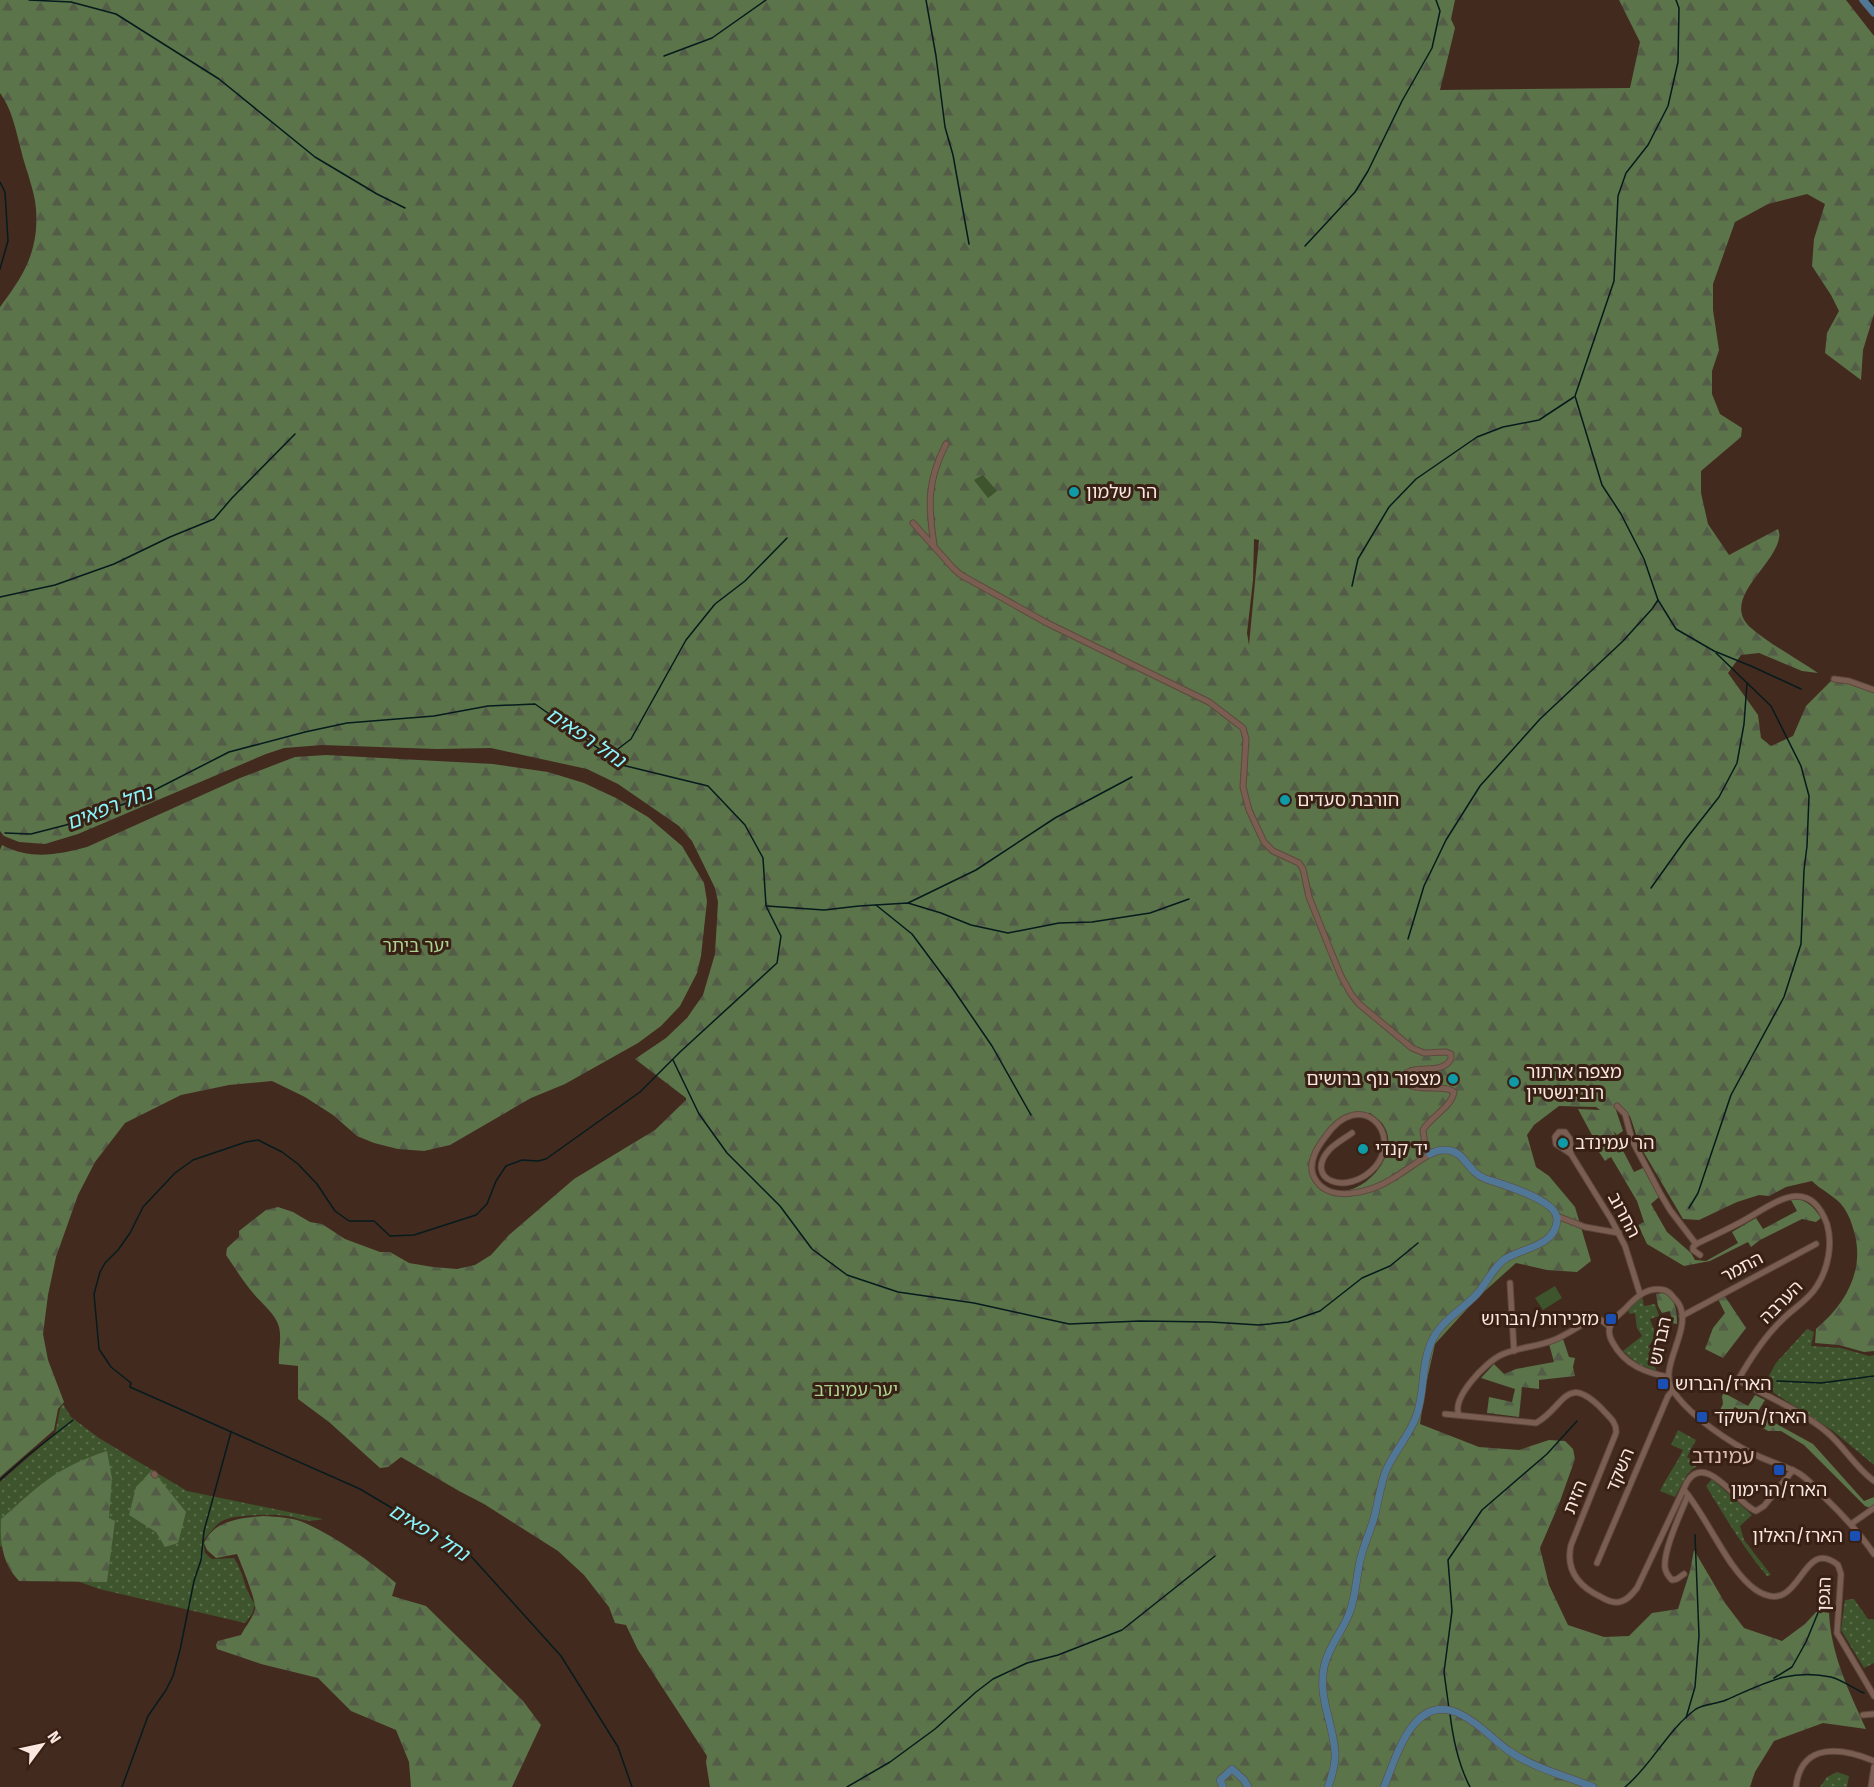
<svg xmlns="http://www.w3.org/2000/svg" width="1874" height="1787" font-family="'Fira Sans','Noto Sans Hebrew',sans-serif">
  <style>
    .grass { fill: url(#grass-dots) }
    .forest { fill: url(#forest-firs); fill-rule: evenodd }
    .pitch { fill: #3d542c }
    .lines { fill: none; stroke-linecap: round; stroke-linejoin: round }
    .stream { stroke: #061b1d; stroke-width: 1.5 }
    .minor-casing { stroke: #5f493f; stroke-width: 7 }
    .major-casing { stroke: #5f493f; stroke-width: 8 }
    .minor { stroke: #7b5e52; stroke-width: 5 }
    .major { stroke: #517797; stroke-width: 7 }
    .culture-dot { fill: #0f9aa8; stroke: #392015; stroke-width: 2 }
    .transit-dot { fill: #1a4fb4; stroke: #392015; stroke-width: 2 }
    .labels { text-anchor: middle; dominant-baseline: central; stroke-width: 6; stroke-linejoin: round; paint-order: stroke }
    .poi-label { font-size: 18px; fill: #f9e7e0; stroke: #392015; text-anchor: start }
    .park-label { font-size: 18px; fill: #acd390; stroke: #392015 }
    .street-label { font-size: 18px; fill: #f9e7e0; stroke: #392015 }
    .water-label { font-size: 20px; font-style: italic; fill: #89f5fc; stroke: #392015 }
    .quarter-label { font-size: 21px; fill: #dcbaad; stroke: #392015 }
  </style>
  <defs>
    <pattern id="grass-dots" width="8" height="8" patternUnits="userSpaceOnUse" patternTransform="scale(1.5)"><rect width="8" height="8" fill="#3d542c"/><path d="M2 2h.1M6 6h.1" fill="none" stroke="#5a6d4a" stroke-width="1.8" stroke-linecap="round"/></pattern>
    <pattern id="forest-firs" width="22" height="20" patternUnits="userSpaceOnUse" patternTransform="scale(1.5)"><rect width="22" height="20" fill="#5b7449"/><path d="M5 1l3.5 6h-7zM16 11l3.5 6h-7z" fill="#535c46"/></pattern>
  </defs>
  <rect width="100%" height="100%" fill="#432a1f"/>
  <g class="grass">
    <path d="M1642 1295 1644 1306 1655 1304 1659 1316 1650 1319 1656 1336 1648 1347 1651 1349 1648 1354 1657 1371 1638 1364 1623 1351 1642 1336 1637 1328 1635 1313 1630 1314 1628 1311Z"/>
    <path d="M1807 1329 1814 1332 1811 1346 1841 1348 1869 1356 1874 1355V1465L1833 1431 1768 1389 1767 1379 1776 1363Z"/>
    <path d="M63 1404 71 1417 99 1438 187 1491 323 1519C305 1523 304 1519 287 1516 273 1514 235 1514 222 1521 214 1526 209 1534 203 1541L205 1553 212 1559 234 1558C244 1572 244 1590 255 1604L252 1614 245 1623 99 1589 61 1575 0 1546V1482L55 1434 60 1409Z"/>
    <path d="M1678 1430 1696 1440 1687 1457 1699 1464 1688 1473 1675 1497 1660 1491C1667 1476 1676 1465 1683 1450L1671 1445Z"/>
    <path d="M1712 1479 1752 1515 1740 1526 1744 1540 1771 1575 1767 1576C1744 1549 1725 1517 1706 1486Z"/>
    <path d="M1854 1599 1868 1619H1874V1663L1864 1668 1841 1630 1845 1600Z"/>
    <path d="M1837 1772 1849 1776 1847 1787H1820L1827 1777Z"/>
  </g>
  <g class="forest">
    <path d="M0 0H1455L1451 19 1455 28 1440 90 1630 88 1640 42 1619 0H1846L1874 36V314L1863 350 1861 380 1825 353 1827 333 1839 311 1831 295 1812 266 1814 239 1825 204 1807 194 1768 204 1735 222 1713 284V310L1719 350 1712 371V394L1720 414 1742 428 1741 437 1701 471V493L1708 524 1729 555 1778 529C1779 532 1780 535 1779 538 1775 566 1719 600 1751 628 1771 645 1796 658 1818 673L1802 671 1759 653 1741 655 1728 673 1758 715 1761 738 1771 746 1793 736 1806 706 1831 681 1852 684 1874 693V1351L1864 1352 1839 1345 1815 1343 1816 1329C1848 1302 1867 1266 1852 1225 1850 1218 1846 1210 1841 1204 1833 1195 1821 1190 1812 1181L1786 1187 1769 1196 1759 1195 1737 1202 1699 1220 1683 1219 1640 1146 1630 1116 1619 1108 1616 1110 1623 1131 1617 1135 1613 1131 1634 1172 1643 1168 1659 1197 1651 1204 1667 1232 1691 1253 1695 1260 1706 1261 1738 1243 1732 1232 1756 1218 1763 1229 1797 1211 1791 1200C1805 1197 1813 1206 1821 1218L1816 1222 1802 1219 1760 1240 1751 1247 1748 1242 1710 1261 1684 1266 1647 1244 1638 1225 1644 1222 1637 1201 1611 1157 1605 1161 1591 1140 1593 1137 1578 1109 1600 1110 1596 1107 1559 1106 1534 1125 1527 1135 1536 1167 1549 1176 1575 1207 1591 1261 1577 1272 1547 1270 1516 1263 1477 1298 1435 1344 1425 1389 1420 1424 1479 1447 1519 1450 1549 1440 1565 1441 1573 1449 1575 1459 1559 1504 1540 1548 1549 1585 1568 1625 1604 1637 1629 1636 1652 1613 1678 1609 1690 1571 1694 1550 1725 1603 1744 1628 1782 1641 1805 1624 1817 1611 1829 1613C1831 1655 1849 1691 1866 1729L1823 1723 1774 1741 1755 1772 1750 1787H710L706 1762 707 1756 638 1650 626 1625 615 1623 609 1607 584 1575 558 1551 484 1504 459 1491 401 1457 388 1467 380 1468 329 1422 298 1399V1366L279 1364C278 1351 282 1340 279 1327 276 1314 262 1304 253 1293 243 1281 235 1268 226 1255L227 1248 239 1237V1231L266 1210 278 1207 293 1212 310 1222 322 1224 345 1239 380 1252H390L409 1263 433 1267 457 1269 475 1265 491 1255 509 1235 574 1179 655 1130 686 1100V1098L635 1059 666 1038 687 1018 703 995 715 954 718 902 715 888 692 841 679 826 618 784 587 769 491 748 437 749 322 745 284 748 266 754 78 834 45 844 19 842 4 836 0 831V307C24 275 39 251 36 209 35 191 25 168 21 150 16 131 12 109 0 93ZM1254 539 1259 540 1249 645 1247 633 1253 580ZM1370 1113C1374 1116 1378 1119 1381 1122 1410 1156 1346 1216 1319 1180 1304 1160 1337 1121 1356 1114 1360 1113 1366 1113 1370 1113Z"/>
    <path d="M326 755 493 764 548 772 584 783 616 798 648 817 682 846 704 883 707 901 701 956 697 973 680 1006 661 1026 638 1043 565 1084 531 1098 450 1145 424 1151 398 1149 374 1143 357 1136 333 1115 305 1097 272 1081 229 1085 181 1095 125 1123 95 1162 78 1195 56 1257 48 1295 43 1334 48 1360 64 1402 58 1409 54 1430 0 1477V850L2 845C31 860 57 855 87 847L240 778 295 757Z"/>
    <path d="M1663 1293C1676 1298 1677 1312 1677 1324L1672 1323 1670 1311 1662 1313 1658 1306 1656 1294Z"/>
    <path d="M1724 1295 1746 1328 1723 1358 1705 1349 1713 1328 1725 1313 1718 1299Z"/>
    <path d="M1563 1339 1569 1357 1575 1358 1573 1367 1575 1376 1539 1380V1389L1522 1387 1519 1417 1487 1413 1489 1397 1512 1402 1515 1389 1481 1378 1494 1364 1504 1374 1516 1369 1554 1362 1549 1344Z"/>
    <path d="M1724 1393 1748 1406 1755 1395 1765 1400 1757 1413 1813 1444 1864 1501 1874 1497V1505L1870 1508 1865 1506 1804 1445 1781 1431H1768L1763 1428 1764 1423 1735 1407 1723 1420 1719 1412 1723 1404 1722 1396Z"/>
    <path d="M107 1451 112 1478 109 1518 115 1521 107 1582 19 1581C2 1563 0 1543 1 1519 12 1510 22 1500 33 1491 55 1472 79 1460 107 1451Z"/>
    <path d="M152 1470 186 1512 178 1543 165 1547 156 1532 129 1515 136 1487Z"/>
    <path d="M263 1516C277 1517 292 1517 305 1523 337 1537 369 1561 396 1583L392 1596 426 1606 523 1701 541 1725 512 1787H411L409 1762 396 1730 351 1711 318 1678 261 1664 217 1649 216 1645 218 1641 241 1635C245 1627 253 1618 255 1609 257 1602 241 1564 237 1554L216 1558 207 1550 204 1543C214 1520 241 1518 263 1516Z"/>
  </g>
  <g class="pitch">
    <path d="M983 475 997 491 988 498 974 480Z"/>
    <path d="M1555 1286 1562 1298 1543 1310 1535 1298Z"/>
  </g>
  <g class="lines">
    <g class="stream">
      <path d="M29 0 71 2 116 14 219 79 315 157 377 194 405 208"/>
      <path d="M926 0 936 56 945 127 953 155 969 244"/>
      <path d="M1676 0 1679 8 1678 62 1668 106 1648 145 1626 173 1618 196 1614 281 1575 396 1602 485 1621 514 1644 559 1658 600 1676 629 1714 651 1751 666 1801 689"/>
      <path d="M1869 0 1874 7"/>
      <path d="M664 56 712 38 766 0"/>
      <path d="M0 182 5 192 8 241 0 269"/>
      <path d="M1305 246 1355 192 1368 171 1402 101 1432 48 1440 11 1436 0"/>
      <path d="M1352 586 1358 559 1389 507 1416 479 1477 437 1503 427 1539 420 1574 397"/>
      <path d="M0 597 55 585 114 564 170 537 214 519 232 498 295 434"/>
      <path d="M610 755 631 739 686 640 715 604 745 581 787 538"/>
      <path d="M5 833 31 834 66 825 135 800 229 752 305 732 347 723 434 716 488 706 535 704 622 765 708 786 745 825 763 858 766 906 781 936 777 963 680 1052 640 1092 546 1159 538 1161 522 1160 506 1166 496 1181 487 1204 476 1215 414 1235 390 1236 374 1221H349L335 1211 317 1184 298 1164 282 1152 258 1140 246 1142 193 1160 175 1173 143 1207 130 1233 118 1250 105 1263 100 1272 94 1294 99 1349 111 1367 131 1383 130 1387 360 1489 469 1554 561 1656 618 1747 632 1787"/>
      <path d="M1651 888 1686 839 1719 797 1737 763 1744 724 1747 683"/>
      <path d="M908 903 976 870 1055 818 1132 777"/>
      <path d="M876 905 912 934 953 989 992 1046 1031 1115"/>
      <path d="M767 906 824 910 859 906 908 903 941 913 971 925 1008 933 1059 923 1092 922 1150 913 1189 899"/>
      <path d="M1408 939 1424 886 1446 840 1480 786 1540 719 1623 641 1652 609 1658 600"/>
      <path d="M673 1060 699 1114 727 1153 780 1206 812 1249 847 1275 898 1292 974 1303 1069 1324 1140 1321 1211 1322 1259 1325 1288 1322 1320 1311 1362 1278 1390 1266 1418 1243"/>
      <path d="M1689 1208 1698 1193 1731 1095 1784 997 1801 944 1804 870 1807 846 1809 796 1801 766 1771 706 1716 653"/>
      <path d="M1777 1381 1821 1383 1874 1376"/>
      <path d="M0 1480 27 1456 73 1420"/>
      <path d="M1774 1678 1792 1667 1806 1642 1820 1608"/>
      <path d="M1449 1709 1444 1672 1452 1611 1448 1560 1482 1510 1547 1454 1577 1421"/>
      <path d="M1450 1714C1453 1739 1458 1764 1470 1787"/>
      <path d="M1686 1718 1695 1687 1699 1636 1695 1535"/>
      <path d="M122 1787 148 1716 166 1690 173 1676 180 1650 194 1581 201 1560 204 1531 231 1432"/>
      <path d="M847 1787 890 1762 935 1729 976 1692 993 1679 1027 1663 1058 1655 1122 1630 1215 1556"/>
      <path d="M1625 1787C1652 1765 1667 1730 1696 1709 1704 1704 1717 1704 1726 1700 1763 1684 1789 1668 1831 1677 1842 1680 1853 1688 1864 1693"/>
    </g>
    <g class="minor-casing">
      <g id="minor">
        <path d="M913 523 953 568 961 575 1047 623 1209 702 1243 728 1246 739 1243 787 1249 810 1264 842 1273 851 1299 863 1303 869 1309 897 1327 942 1341 976 1351 994 1359 1004 1412 1048 1424 1053 1446 1052 1451 1054V1059C1441 1076 1417 1063 1404 1075 1405 1097 1443 1082 1454 1092 1451 1108 1431 1116 1423 1130L1425 1145 1430 1154C1417 1162 1405 1171 1392 1179 1371 1192 1328 1205 1314 1177 1307 1164 1317 1147 1326 1136 1360 1087 1404 1133 1375 1167 1347 1198 1302 1179 1330 1149 1336 1143 1345 1138 1352 1133"/>
        <path d="M934 545C928 505 927 481 946 444"/>
        <path d="M1834 679 1849 681 1874 690"/>
        <path d="M1617 1106 1625 1114 1632 1140 1660 1193 1670 1210 1696 1244"/>
        <path d="M1571 1154 1570 1139 1565 1132H1559L1555 1137 1556 1144 1571 1154 1611 1219 1625 1246 1640 1294"/>
        <path d="M1557 1216 1585 1227 1619 1233"/>
        <path d="M1700 1255 1693 1250V1247L1696 1244C1711 1237 1726 1230 1741 1222 1771 1206 1808 1172 1827 1224 1833 1244 1828 1269 1817 1286 1808 1301 1793 1308 1781 1321 1763 1338 1750 1359 1738 1380 1768 1397 1802 1411 1828 1433 1845 1448 1856 1468 1874 1481"/>
        <path d="M1510 1283 1514 1351"/>
        <path d="M1682 1316 1816 1244"/>
        <path d="M1669 1377C1646 1373 1625 1365 1613 1343 1610 1338 1608 1332 1610 1326 1612 1319 1620 1314 1625 1309 1635 1298 1647 1286 1664 1290 1668 1291 1671 1294 1674 1298 1677 1301 1680 1305 1681 1309 1689 1333 1659 1368 1672 1389 1688 1415 1731 1444 1758 1456 1772 1463 1787 1466 1800 1474 1809 1480 1816 1488 1823 1496 1842 1514 1859 1532 1874 1554"/>
        <path d="M1445 1414 1536 1423C1565 1407 1565 1372 1602 1409 1609 1417 1617 1422 1616 1433L1571 1545C1565 1571 1580 1587 1601 1597 1606 1600 1613 1603 1619 1602 1627 1601 1633 1593 1637 1588L1687 1482C1706 1451 1737 1504 1756 1511L1764 1506 1793 1470"/>
        <path d="M1459 1415C1451 1398 1486 1362 1501 1355 1518 1347 1537 1347 1554 1340 1569 1334 1581 1324 1595 1318L1601 1320 1610 1327"/>
        <path d="M154 1474 155 1475"/>
        <path d="M1684 1490C1708 1518 1728 1571 1756 1590 1802 1620 1800 1534 1838 1565L1841 1574 1837 1633 1874 1696"/>
        <path d="M1851 1524 1874 1508"/>
        <path d="M1597 1563 1668 1396 1673 1390"/>
        <path d="M1684 1574 1677 1579 1672 1580C1668 1576 1666 1573 1665 1568 1663 1550 1681 1513 1688 1495"/>
        <path d="M1863 1715 1874 1714"/>
        <path d="M1796 1787C1801 1741 1843 1748 1874 1761"/>
        <path d="M1871 1787 1874 1767"/>
      </g>
    </g>
    <g class="major-casing">
      <g id="major">
        <path d="M1863 0 1874 13"/>
        <path d="M1223 1787 1220 1780 1232 1769 1244 1780 1248 1787"/>
        <path d="M1328 1787C1332 1776 1336 1764 1335 1752 1333 1722 1318 1699 1324 1667 1328 1647 1342 1632 1349 1614 1356 1597 1356 1578 1360 1561 1363 1546 1370 1532 1374 1518 1378 1503 1380 1488 1385 1473 1393 1452 1410 1436 1417 1414 1425 1391 1421 1366 1431 1343 1440 1321 1461 1311 1477 1294 1487 1283 1493 1267 1505 1259 1522 1248 1556 1246 1557 1220 1559 1200 1501 1184 1486 1179 1469 1173 1465 1154 1452 1151 1444 1149 1437 1150 1430 1154"/>
        <path d="M1384 1787C1397 1755 1414 1690 1462 1715 1480 1724 1493 1740 1509 1751 1534 1768 1566 1776 1593 1787"/>
      </g>
    </g>
    <use href="#minor" class="minor"/>
    <use href="#major" class="major"/>
  </g>
  <g class="culture-dot">
    <circle cx="1074" cy="492" r="6"/>
    <circle cx="1285" cy="800" r="6"/>
    <circle cx="1453" cy="1079" r="6"/>
    <circle cx="1514" cy="1082" r="6"/>
    <circle cx="1563" cy="1143" r="6"/>
    <circle cx="1363" cy="1149" r="6"/>
  </g>
  <g class="transit-dot">
    <rect x="1605" y="1313" width="12" height="12" rx="3"/>
    <rect x="1657" y="1378" width="12" height="12" rx="3"/>
    <rect x="1696" y="1411" width="12" height="12" rx="3"/>
    <rect x="1773" y="1464" width="12" height="12" rx="3"/>
    <rect x="1849" y="1530" width="12" height="12" rx="3"/>
  </g>
  <g class="labels">
    <g class="poi-label">
      <text x="1086" y="492">הר שלמון</text>
      <text x="1297" y="800">חורבת סעדים</text>
      <text x="1526" y="1072">מצפה ארתור<tspan x="1526" dy="21">רובינשטיין</tspan></text>
      <text x="1441" y="1079" text-anchor="end">מצפור נוף ברושים</text>
      <text x="1575" y="1143">הר עמינדב</text>
      <text x="1375" y="1149">יד קנדי</text>
      <text x="1599" y="1319" text-anchor="end">מזכירות/הברוש</text>
      <text x="1675" y="1384">הארז/הברוש</text>
      <text x="1714" y="1417">הארז/השקד</text>
      <text x="1779" y="1490" text-anchor="middle">הארז/הרימון</text>
      <text x="1843" y="1536" text-anchor="end">הארז/האלון</text>
    </g>
    <g class="park-label">
      <text x="416" y="946">יער ביתר</text>
      <text x="856" y="1390">יער עמינדב</text>
    </g>
    <g class="street-label">
      <text transform="translate(1624 1215) rotate(62)">החרוב</text>
      <text transform="translate(1742 1267) rotate(-28)">התמר</text>
      <text transform="translate(1781 1302) rotate(-45)">הערבה</text>
      <text transform="translate(1660 1341) rotate(-78)">הברוש</text>
      <text transform="translate(1620 1470) rotate(-67)">השקד</text>
      <text transform="translate(1575 1497) rotate(-68)">הזית</text>
      <text transform="translate(1824 1594) rotate(-88)">הגפן</text>
    </g>
    <g class="water-label">
      <text transform="translate(586 737) rotate(34)">נחל רפאים</text>
      <text transform="translate(109 807) rotate(-21)">נחל רפאים</text>
      <text transform="translate(429 1532) rotate(32)">נחל רפאים</text>
    </g>
    <g class="quarter-label">
      <text x="1723" y="1456">עמינדב</text>
    </g>
  </g>
  <g transform="translate(42 1745) rotate(57)" stroke="#392015" stroke-width="4.5" paint-order="stroke">
  <path d="M0-4.5L10 22L0 15L-10 22Z" fill="#f9e7e0"/>
  <text y="-9" font-size="16" font-weight="bold" text-anchor="middle" fill="#f9e7e0">N</text>
  </g>
</svg>
